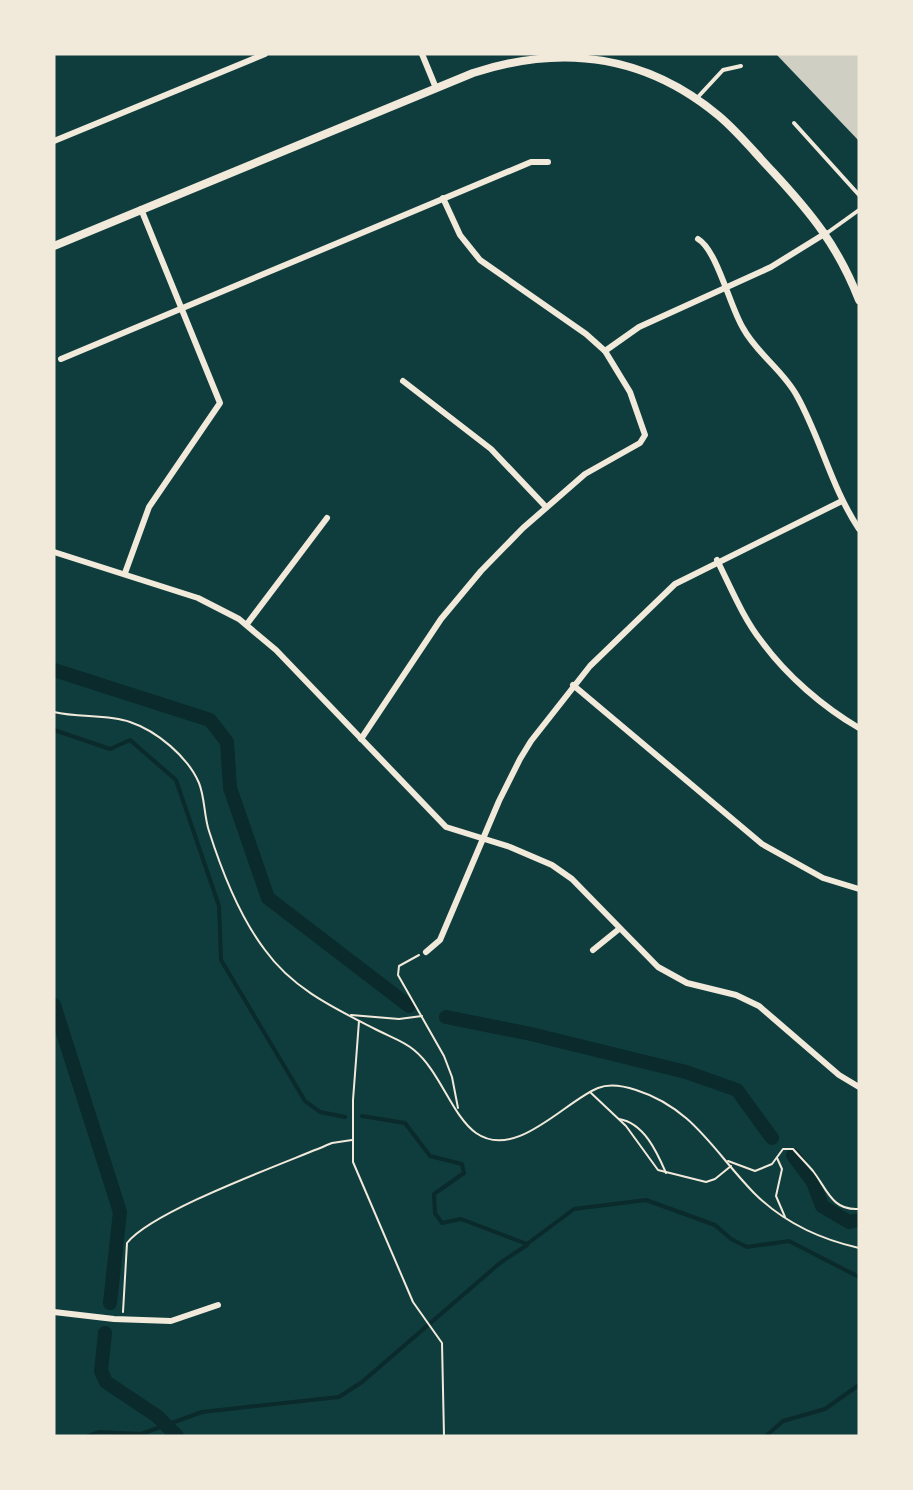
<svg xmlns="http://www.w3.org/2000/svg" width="913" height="1490" font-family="'Public Sans',sans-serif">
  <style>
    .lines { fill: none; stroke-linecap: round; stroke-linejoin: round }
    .stream { stroke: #0a2a2b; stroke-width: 4 }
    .canal { stroke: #0a2a2b; stroke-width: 14 }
    .building { fill: #cfcfc3 }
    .path { stroke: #f1e9da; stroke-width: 2 }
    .service { stroke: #f1e9da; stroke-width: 4 }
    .minor { stroke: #f1e9da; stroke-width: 6 }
    .tertiary { stroke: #f1e9da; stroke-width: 8 }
  </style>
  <rect width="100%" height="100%" fill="#0f3d3e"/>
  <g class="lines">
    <g class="stream">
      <path d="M54 730 110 749 130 740 176 780 219 906 221 960 305 1101 320 1112 345 1117"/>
      <path d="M362 1116 405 1123 430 1156 462 1164 464 1173 434 1194 435 1213 442 1223 461 1219 527 1244 574 1209 646 1200 715 1225 731 1239 747 1247 789 1241 859 1277"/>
      <path d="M88 1436 100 1432 141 1434 202 1412 339 1397 362 1382 500 1263 527 1245"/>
      <path d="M766 1436 783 1421 825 1409 859 1385"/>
    </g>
    <g class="canal">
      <path d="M54 670 210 720 227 742 230 788 268 898 409 1006"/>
      <path d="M54 1005 120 1212 110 1303"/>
      <path d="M446 1017 531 1034 686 1072 737 1090 772 1138"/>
      <path d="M793 1155 813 1182 822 1206 849 1222 859 1220"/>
      <path d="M105 1333 101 1371 106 1382 157 1416 177 1436"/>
    </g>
  </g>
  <path class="building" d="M776 54H859V141Z"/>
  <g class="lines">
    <g class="path">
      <path d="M54 712C78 718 107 714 130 722 157 731 188 757 199 783 205 798 204 816 209 831 222 872 239 916 265 950 293 989 334 1008 375 1029 388 1036 404 1041 414 1050 440 1071 452 1116 476 1133 516 1161 565 1101 598 1088 610 1083 624 1086 636 1090 693 1108 714 1152 754 1193 783 1222 819 1239 859 1248"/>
      <path d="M419 955 399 966 398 975 444 1056 452 1077 458 1108"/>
      <path d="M351 1015 399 1019 422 1016"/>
      <path d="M359 1021 353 1100V1162L413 1302 442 1343 444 1436"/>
      <path d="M590 1092 626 1126 658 1170 706 1182 715 1179 731 1166"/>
      <path d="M619 1119C644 1123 657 1152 666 1173"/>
      <path d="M777 1158 782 1169 776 1196 785 1217"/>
      <path d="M728 1161 755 1171 772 1164 783 1149H793C800 1157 807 1164 813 1171 827 1189 832 1211 859 1209"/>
      <path d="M123 1312 127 1243C153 1210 288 1162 332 1143L352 1140"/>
    </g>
    <g class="service">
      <path d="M697 98 723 70 741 66"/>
      <path d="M794 123 859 195"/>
      <path d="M827 233 859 210"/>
    </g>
    <g class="minor">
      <path d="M422 54 436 88"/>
      <path d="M54 141 265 54"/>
      <path d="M698 239C717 250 730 307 743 328 757 354 783 370 797 396 821 439 831 487 859 529"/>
      <path d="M605 351 639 327 771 267 826 233"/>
      <path d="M61 359 531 162H548"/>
      <path d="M403 381 491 449 546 507"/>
      <path d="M54 552 198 598 239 619 276 650 446 827 510 847 552 865 572 879 658 967 687 983 736 995 759 1006 839 1075 859 1087"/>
      <path d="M717 560C731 588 743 618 762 642 787 676 823 707 859 728"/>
      <path d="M125 573 149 507 220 403 141 209"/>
      <path d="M247 624 327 518"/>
      <path d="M573 685 762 844 823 878 859 889"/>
      <path d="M361 739 441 619 481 571 523 528 585 474 640 443 645 435 630 392 605 351 586 334 480 260 460 235 443 198"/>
      <path d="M593 950 619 929"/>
      <path d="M426 952 440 940 499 801 520 759 531 741 590 666 675 584 842 501"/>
      <path d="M54 1312 114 1319 171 1321 218 1305"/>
    </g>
    <path class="tertiary" d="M54 246 473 73C562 44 646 55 719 116 738 132 755 153 773 172 811 213 838 246 859 300"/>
  </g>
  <rect width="913" height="1490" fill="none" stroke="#f1e9da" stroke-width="111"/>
</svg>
